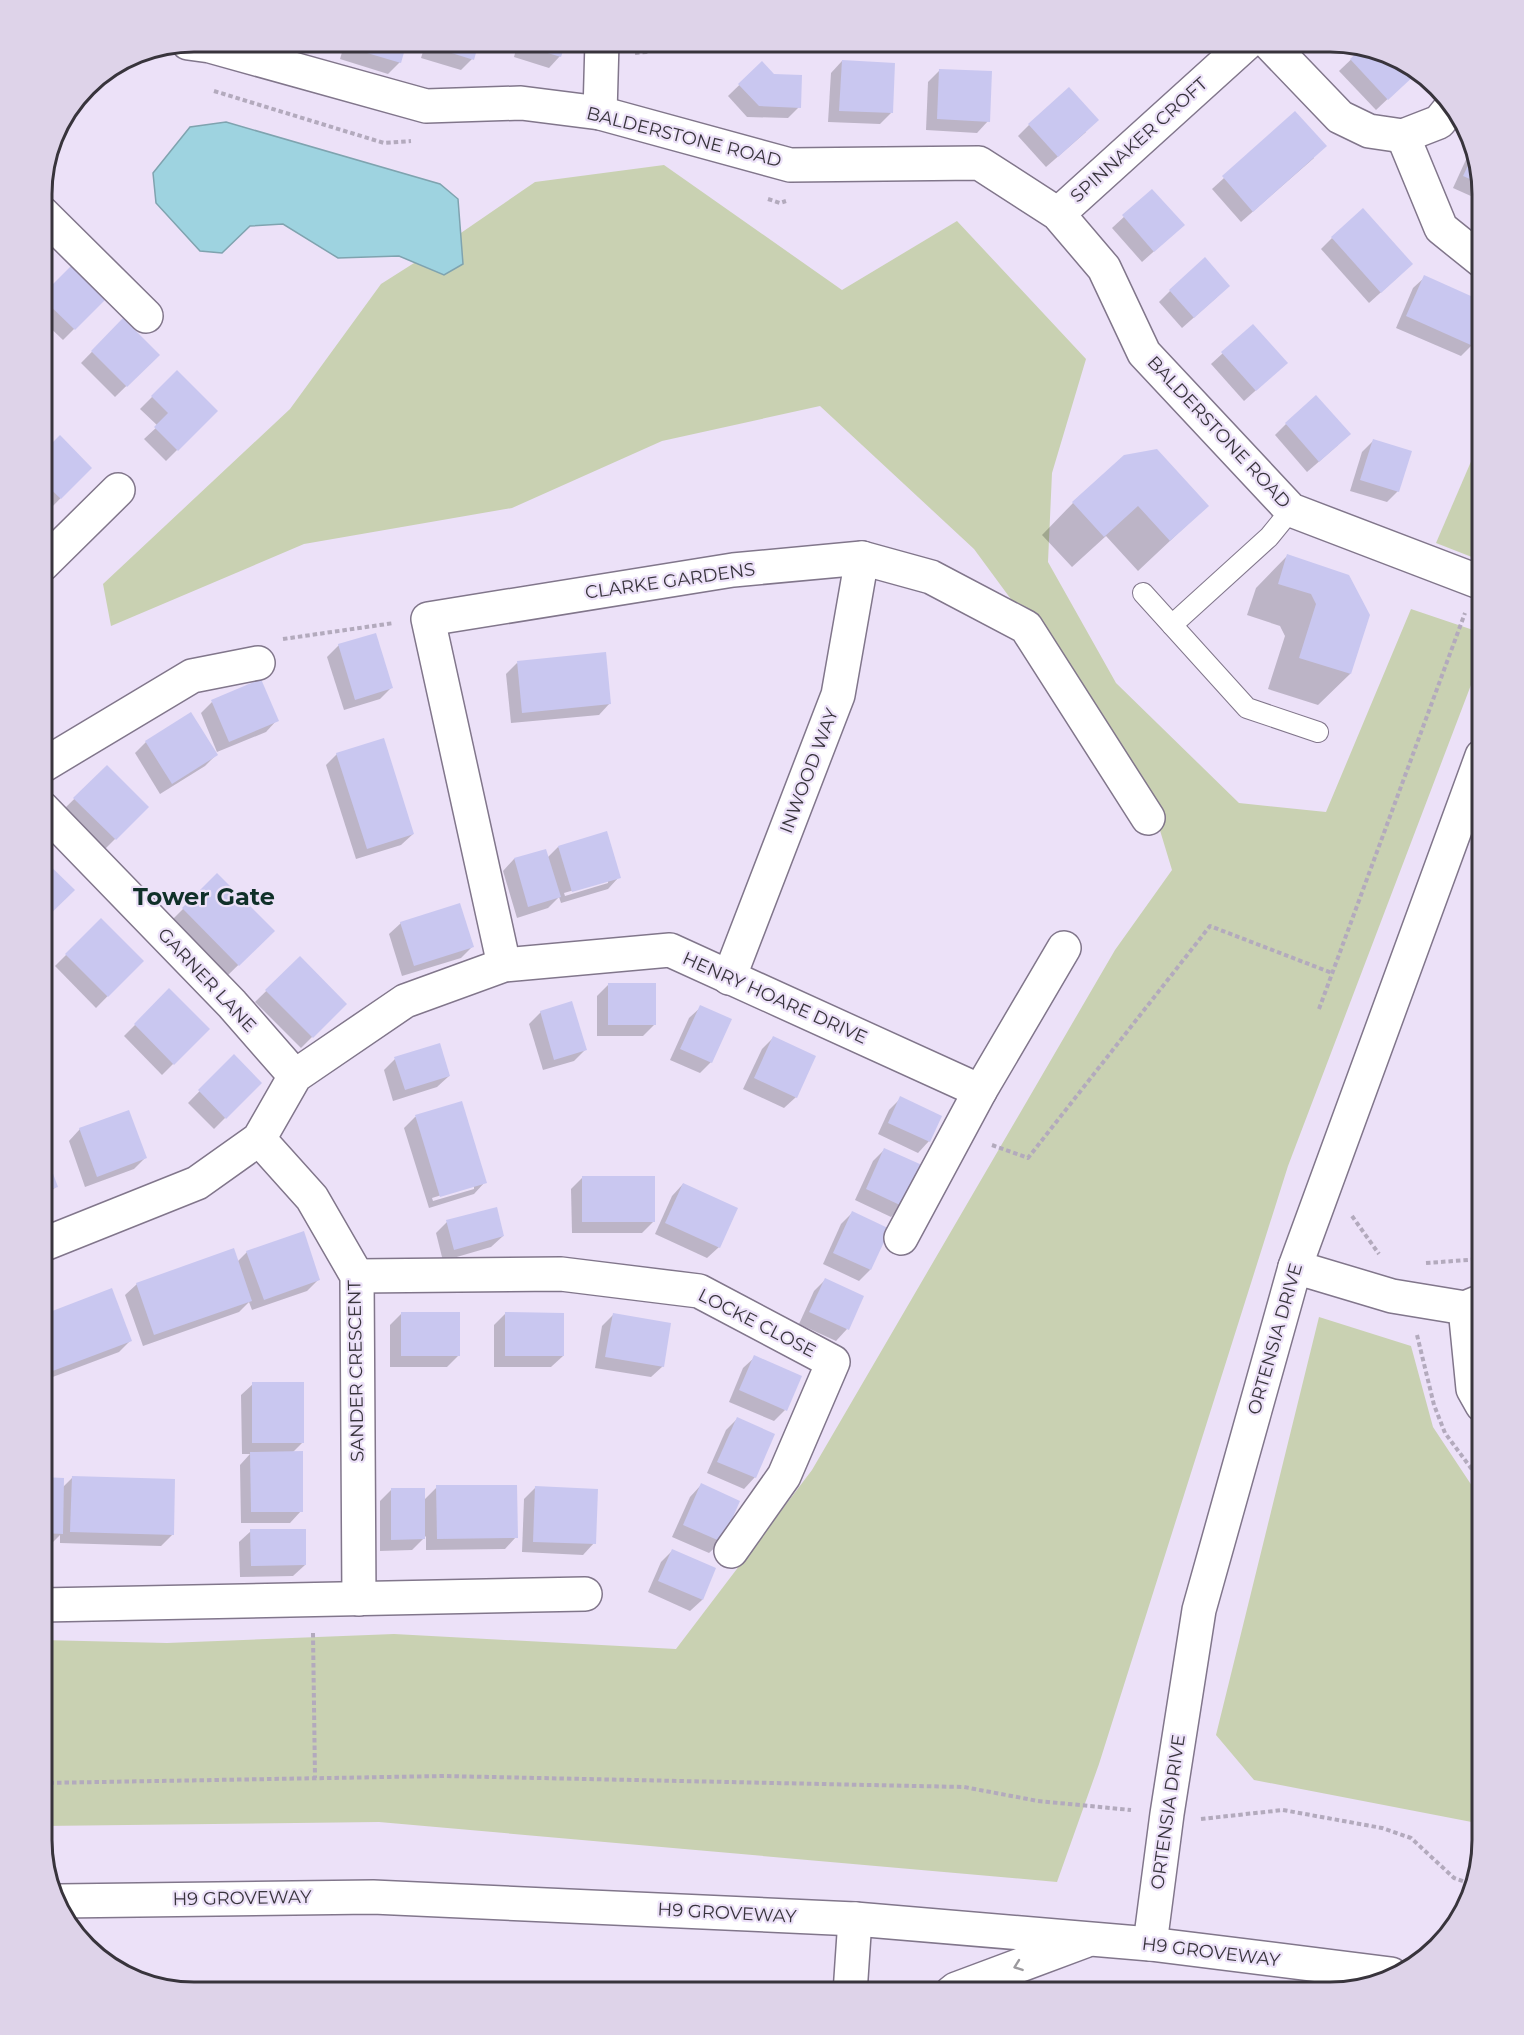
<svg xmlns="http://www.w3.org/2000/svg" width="1524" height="2035" font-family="Montserrat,sans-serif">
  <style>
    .green { fill: #c9d1b2 }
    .water { fill: #9ed3e0; stroke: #7fa3af; stroke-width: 1.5 }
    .shadow { fill: #0003; fill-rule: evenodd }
    .building { fill: #c9c7f0 }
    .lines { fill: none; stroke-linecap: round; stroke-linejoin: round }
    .lane-casing { stroke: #81768b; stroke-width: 22 }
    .street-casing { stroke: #81768b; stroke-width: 36 }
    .secondary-casing { stroke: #81768b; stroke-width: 36 }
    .path { stroke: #b3aabd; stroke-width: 4; stroke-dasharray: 4.5 3; stroke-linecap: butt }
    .lane { stroke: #fff; stroke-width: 20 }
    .street { stroke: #fff; stroke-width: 33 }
    .secondary { stroke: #fff; stroke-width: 33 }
    .oneway { stroke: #9c9a9e }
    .labels { text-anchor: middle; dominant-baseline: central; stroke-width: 4.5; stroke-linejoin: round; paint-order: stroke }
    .street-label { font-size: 18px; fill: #38343c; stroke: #ece1f8 }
    .district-label { font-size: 24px; font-weight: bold; fill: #103029; stroke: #ece1f8 }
    .rim { fill: none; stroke: #38343c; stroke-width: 3 }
  </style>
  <rect width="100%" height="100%" fill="#ece1f8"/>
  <g class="green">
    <path d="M664 165 842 290 957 221 1086 359 1052 473 1048 562 1116 683 1239 803 1326 812 1411 609 1482 633V656L1288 1166 1099 1764 1057 1882 379 1822 42 1826V1640L167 1643 394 1634 676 1649 812 1470 1115 950 1172 870 1145 781 974 549 820 406 662 441 512 508 304 544 111 626 103 584 290 409 381 284 455 237 535 182Z"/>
    <path d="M1482 436V561L1436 543Z"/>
    <path d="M1319 1317 1411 1346 1433 1427 1482 1501V1824L1254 1780 1216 1735Z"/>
    <path d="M163 1985 330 1993H194Z"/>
  </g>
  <path class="water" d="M226 122 440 184 458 199 463 264 444 275 399 256 338 258 283 224 250 226 222 253 200 251 156 203 153 173 190 127Z"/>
  <g class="shadow">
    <path d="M345 42H406L400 62 388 74 340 59Z"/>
    <path d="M426 42H477L472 59 461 70 421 58Z"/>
    <path d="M518 42H564L560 56 549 68 514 57Z"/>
    <path d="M1362 49 1406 63 1416 72 1376 110 1339 71Z"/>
    <path d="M842 61 891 113 880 124 828 122 831 73Z"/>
    <path d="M762 63 799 107 788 118 747 117 728 96Z"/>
    <path d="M940 70 988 121 977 133 926 130 928 82Z"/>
    <path d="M1295 113 1314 158 1241 222 1212 189Z"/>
    <path d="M1029 125 1086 132 1046 167 1018 136Z"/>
    <path d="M1469 153 1482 194V201L1453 188Z"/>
    <path d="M1152 191 1171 236 1142 262 1112 228Z"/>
    <path d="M1332 238 1399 276 1369 303 1321 249Z"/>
    <path d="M1425 277 1472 345 1461 356 1396 328 1413 288Z"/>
    <path d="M1170 291 1217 297 1182 328 1159 302Z"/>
    <path d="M42 297 103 300 63 340 42 320Z"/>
    <path d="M123 320 158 355 115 397 81 363Z"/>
    <path d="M1223 353 1274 374 1244 401 1211 364Z"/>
    <path d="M177 372 216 411 166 461 144 439 158 426 140 409Z"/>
    <path d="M1286 424 1338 445 1307 472 1275 435Z"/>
    <path d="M1373 441 1398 491 1387 502 1350 491 1362 452Z"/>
    <path d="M42 455 90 468 49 510 42 503Z"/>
    <path d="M1073 503 1207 506 1138 571 1106 536 1072 567 1042 535Z"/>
    <path d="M1287 556 1348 576 1350 674 1318 705 1268 689 1285 636 1280 626 1247 615 1256 588Z"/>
    <path d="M339 645 391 688 380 699 344 710 327 657Z"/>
    <path d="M517 663 610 703 599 715 511 723 506 674Z"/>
    <path d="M212 702 277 720 266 732 217 752 201 713Z"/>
    <path d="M146 742 216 755 205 766 160 794 135 753Z"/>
    <path d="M337 754 413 834 401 845 356 859 326 765Z"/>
    <path d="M107 767 147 807 103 851 63 810Z"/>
    <path d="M558 847 619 877 608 889 561 903 559 897 548 908 517 918 503 871 514 859 547 858ZM608 880V883L565 896 564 893Z"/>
    <path d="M217 875 273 931 227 976 172 920Z"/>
    <path d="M101 920 142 961 96 1008 55 966Z"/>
    <path d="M401 923 472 947 461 958 402 976 389 934Z"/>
    <path d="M300 958 345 1004 301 1048 255 1002Z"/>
    <path d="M608 985 655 1024 643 1036H597V996Z"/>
    <path d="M169 991 208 1029 162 1075 124 1036Z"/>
    <path d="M701 1007 711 1062 700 1073 670 1060 689 1018Z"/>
    <path d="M541 1012 585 1050 574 1061 543 1070 529 1024Z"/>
    <path d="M773 1038 796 1097 784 1108 743 1089 762 1049Z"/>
    <path d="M234 1056 260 1083 214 1129 188 1103Z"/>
    <path d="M395 1059 449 1076 437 1087 393 1101 384 1070Z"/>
    <path d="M901 1098 929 1141 918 1153 878 1134 889 1110Z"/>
    <path d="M461 1103 485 1182 474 1194 429 1208 404 1128 415 1117ZM474 1185V1189L433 1201 432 1198Z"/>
    <path d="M80 1129 145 1158 134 1169 85 1187 69 1141Z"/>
    <path d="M42 1148 56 1187 42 1199Z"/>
    <path d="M885 1149 902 1206 891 1217 855 1200 873 1161Z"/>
    <path d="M583 1177 654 1221 642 1233H572L571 1189Z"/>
    <path d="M683 1184 719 1247 707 1258 655 1234 672 1196Z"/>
    <path d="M852 1213 870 1270 859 1281 823 1264 841 1224Z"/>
    <path d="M447 1222 503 1236 491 1247 443 1261 436 1233Z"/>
    <path d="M247 1252 319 1279 307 1291 252 1310 249 1302 239 1312 143 1346 125 1295 137 1284 237 1262Z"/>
    <path d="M825 1280 847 1329 836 1341 799 1324 814 1291Z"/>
    <path d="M402 1313 459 1355 447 1367H390V1325Z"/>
    <path d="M506 1313 563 1356 551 1367H494V1325Z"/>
    <path d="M613 1315 663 1366 651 1377 595 1368 602 1326Z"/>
    <path d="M42 1317 130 1341 119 1352 42 1381Z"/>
    <path d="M755 1357 785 1410 774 1421 729 1402 743 1368Z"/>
    <path d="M253 1384 303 1442 292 1453 301 1511 290 1523H241L240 1465 250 1454H242L241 1395Z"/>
    <path d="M737 1419 755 1477 744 1489 707 1473 726 1430Z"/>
    <path d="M72 1478 173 1534 161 1546 60 1543V1535L50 1545H42V1479L62 1488Z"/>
    <path d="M701 1485 721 1542 709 1553 672 1537 690 1497Z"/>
    <path d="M437 1487 516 1537 505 1549 426 1550V1536L412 1550 380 1551V1501L391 1490 424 1500Z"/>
    <path d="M535 1488 594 1543 583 1555 522 1552 524 1499Z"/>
    <path d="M251 1531 305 1565 293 1576 240 1577 239 1542Z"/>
    <path d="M672 1551 714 1569 702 1600 690 1611 648 1592 661 1562Z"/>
  </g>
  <g class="building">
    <path d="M352 42H407L401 63 350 48Z"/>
    <path d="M433 42H479L474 60 432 47Z"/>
    <path d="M526 42H566L561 57 524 46Z"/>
    <path d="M1361 49 1406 63 1417 73 1388 100 1350 59Z"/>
    <path d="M842 60 895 63 893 113 839 111Z"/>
    <path d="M762 61 774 74 802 75 801 108 759 106 738 84Z"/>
    <path d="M939 69 992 71 990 122 937 119Z"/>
    <path d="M1069 87 1099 120 1058 157 1028 124Z"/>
    <path d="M1295 111 1327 146 1253 212 1222 176Z"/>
    <path d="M1471 159 1479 183 1463 176Z"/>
    <path d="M1152 189 1185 225 1154 252 1122 215Z"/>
    <path d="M1363 208 1413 264 1381 293 1331 237Z"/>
    <path d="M1205 257 1230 286 1194 318 1169 290Z"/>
    <path d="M71 266 105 300 75 330 42 298V295Z"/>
    <path d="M1424 275 1482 301V326L1473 346 1406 316Z"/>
    <path d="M123 318 160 355 127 387 91 351Z"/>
    <path d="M1253 324 1288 363 1256 391 1221 352Z"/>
    <path d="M177 370 218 411 178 451 154 427 168 413 151 396Z"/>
    <path d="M1316 395 1351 434 1319 462 1285 423Z"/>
    <path d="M60 435 92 468 61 499 42 481V453Z"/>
    <path d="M1373 439 1412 451 1399 492 1360 480Z"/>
    <path d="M1157 449 1209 506 1170 541 1138 506 1104 537 1072 502 1124 455Z"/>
    <path d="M1287 554 1349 575 1370 615 1351 674 1299 658 1316 604 1311 594 1278 584Z"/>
    <path d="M376 633 393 688 355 700 338 644Z"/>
    <path d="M606 652 611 704 522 713 517 661Z"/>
    <path d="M261 679 279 721 229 742 211 700Z"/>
    <path d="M191 712 218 755 172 784 145 741Z"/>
    <path d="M384 738 414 834 367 849 336 753Z"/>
    <path d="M107 765 149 807 116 840 73 798Z"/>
    <path d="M607 831 621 878 572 892 558 846Z"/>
    <path d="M546 849 561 897 528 907 514 858Z"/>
    <path d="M42 858 75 890 42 922Z"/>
    <path d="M217 873 275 931 239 966 182 908Z"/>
    <path d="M460 903 474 947 414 966 400 922Z"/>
    <path d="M101 918 144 961 108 997 65 954Z"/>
    <path d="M300 956 347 1004 313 1038 265 990Z"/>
    <rect x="608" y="983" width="48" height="42"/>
    <path d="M169 988 210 1029 174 1065 134 1024Z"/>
    <path d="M572 1001 587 1050 554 1060 540 1011Z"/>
    <path d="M700 1005 732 1019 712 1063 680 1049Z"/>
    <path d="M773 1036 816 1056 797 1098 754 1078Z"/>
    <path d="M440 1043 450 1076 405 1090 394 1057Z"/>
    <path d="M234 1054 262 1083 226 1119 198 1090Z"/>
    <path d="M900 1096 942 1116 930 1142 888 1123Z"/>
    <path d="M462 1101 487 1183 440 1197 415 1115Z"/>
    <path d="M129 1110 147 1158 97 1177 79 1128Z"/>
    <path d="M42 1144 58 1187 42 1192Z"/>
    <path d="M884 1148 922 1165 904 1207 866 1189Z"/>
    <rect x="582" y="1176" width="73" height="46"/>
    <path d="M683 1183 738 1208 720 1248 665 1223Z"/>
    <path d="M497 1207 504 1236 454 1250 446 1220Z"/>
    <path d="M852 1211 890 1229 871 1270 833 1253Z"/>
    <path d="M304 1231 320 1280 264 1300 246 1251Z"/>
    <path d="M234 1248 252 1301 154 1335 136 1283Z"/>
    <path d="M825 1278 864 1296 849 1330 809 1312Z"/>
    <path d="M112 1288 132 1341 42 1375V1315Z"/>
    <rect x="401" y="1312" width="59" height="44"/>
    <path d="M505 1312 564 1313V1356H505Z"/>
    <path d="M613 1313 671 1323 664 1367 605 1357Z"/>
    <path d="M754 1355 802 1376 787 1411 739 1390Z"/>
    <rect x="252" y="1382" width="52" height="61"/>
    <path d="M737 1417 775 1434 756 1478 717 1462Z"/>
    <path d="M303 1451V1512H251L250 1452Z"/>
    <path d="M72 1476 175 1479 174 1535 70 1532Z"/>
    <path d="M42 1477 64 1478 63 1534 42 1533Z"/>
    <path d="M701 1483 740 1501 722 1542 683 1525Z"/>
    <path d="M436 1485H517L518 1538 437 1539Z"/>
    <path d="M535 1486 598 1489 596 1544 533 1542Z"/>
    <path d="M391 1488H425V1539L391 1540Z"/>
    <path d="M250 1529H306V1565L251 1566Z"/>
    <path d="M672 1549 716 1568 703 1600 658 1581Z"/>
  </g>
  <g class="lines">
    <g class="lane-casing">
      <g id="lane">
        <path d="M1143 593 1247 708 1318 732"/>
        <path d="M1172 625 1269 537 1291 510"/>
      </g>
    </g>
    <g class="street-casing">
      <g id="street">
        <path d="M1268 42 1340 117 1369 131 1403 136 1439 122 1452 106"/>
        <path d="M188 43 210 46 426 106 521 103 600 113 790 165 979 163 1058 214 1104 268 1144 353 1291 510 1482 583"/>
        <path d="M600 113 602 42"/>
        <path d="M1403 136 1441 228 1482 261"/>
        <path d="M42 213 146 316"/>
        <path d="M1058 214 1248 42"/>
        <path d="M42 565 118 490"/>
        <path d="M42 766 192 676 258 663"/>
        <path d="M42 808 232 1004 295 1076"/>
        <path d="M504 965 428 619 733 570 862 558 931 577 1026 627 1148 818"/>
        <path d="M729 978 838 695 862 558"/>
        <path d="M980 1091 1064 948"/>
        <path d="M259 1139 312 1198 357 1276 359 1599"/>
        <path d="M42 1245 197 1183 259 1139 295 1076 405 1001 504 965 670 950 980 1091 901 1238"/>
        <path d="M1295 1267 1482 756"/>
        <path d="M357 1276 561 1274 699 1291 833 1362 784 1476 731 1551"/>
        <path d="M1465 1308 1473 1389 1482 1405"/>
        <path d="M42 1605 585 1594"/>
        <path d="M850 1993 855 1919"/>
      </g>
    </g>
    <g class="secondary-casing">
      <g id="secondary">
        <path d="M60 1901 373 1897 855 1919 1150 1944 1391 1974"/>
        <path d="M1150 1944 1167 1814 1199 1610 1295 1267 1392 1296 1465 1308 1482 1301"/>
        <path d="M951 1993 956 1989 1085 1941"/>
      </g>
    </g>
    <g class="path">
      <path d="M635 53 646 52 664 42"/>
      <path d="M214 91 384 143 411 141"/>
      <path d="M768 199 780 203 786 201"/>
      <path d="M283 639 394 623"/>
      <path d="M1319 1009 1465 613"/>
      <path d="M992 1145 1028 1158 1210 926 1332 973"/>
      <path d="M1352 1216 1379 1254"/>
      <path d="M1426 1263 1482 1259"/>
      <path d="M1417 1335 1434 1405 1445 1433 1482 1483"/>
      <path d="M313 1633 315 1778"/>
      <path d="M42 1783 444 1776 964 1787 1038 1801 1131 1810"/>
      <path d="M1201 1819 1283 1810 1382 1828 1411 1838 1454 1878 1471 1884"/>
    </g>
    <use href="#lane" class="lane"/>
    <use href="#street" class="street"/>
    <use href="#secondary" class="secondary"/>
  </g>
  <defs><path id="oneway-chevron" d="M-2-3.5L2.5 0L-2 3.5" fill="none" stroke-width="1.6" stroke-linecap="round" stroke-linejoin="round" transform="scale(1.5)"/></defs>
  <use class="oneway" href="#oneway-chevron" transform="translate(1018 1966) rotate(160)"/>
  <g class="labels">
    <g class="street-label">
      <text transform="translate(684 137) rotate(14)">BALDERSTONE ROAD</text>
      <text transform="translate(1139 140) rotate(-42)">SPINNAKER CROFT</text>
      <text transform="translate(1219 432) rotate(47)">BALDERSTONE ROAD</text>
      <text transform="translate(670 581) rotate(-8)">CLARKE GARDENS</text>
      <text transform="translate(809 771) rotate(-69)">INWOOD WAY</text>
      <text transform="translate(207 980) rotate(47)">GARNER LANE</text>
      <text transform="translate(775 998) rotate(24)">HENRY HOARE DRIVE</text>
      <text transform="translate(757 1323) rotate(27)">LOCKE CLOSE</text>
      <text transform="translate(1275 1339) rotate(-74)">ORTENSIA DRIVE</text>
      <text transform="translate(356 1371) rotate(-91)">SANDER CRESCENT</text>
      <text transform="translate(1168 1812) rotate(-82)">ORTENSIA DRIVE</text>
      <text transform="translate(242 1898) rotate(-1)">H9 GROVEWAY</text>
      <text transform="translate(727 1913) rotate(3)">H9 GROVEWAY</text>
      <text transform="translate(1211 1952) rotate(7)">H9 GROVEWAY</text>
    </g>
    <g class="district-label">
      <text x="204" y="896">Tower Gate</text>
    </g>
  </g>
  <path d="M0 0H1524V2035H0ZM194 52H1330A142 142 0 0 1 1472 194V1840A142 142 0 0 1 1330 1982H194A142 142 0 0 1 52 1840V194A142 142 0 0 1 194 52Z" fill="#ded3e9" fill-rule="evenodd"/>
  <path class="rim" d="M194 52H1330A142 142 0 0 1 1472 194V1840A142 142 0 0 1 1330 1982H194A142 142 0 0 1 52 1840V194A142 142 0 0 1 194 52Z"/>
</svg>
